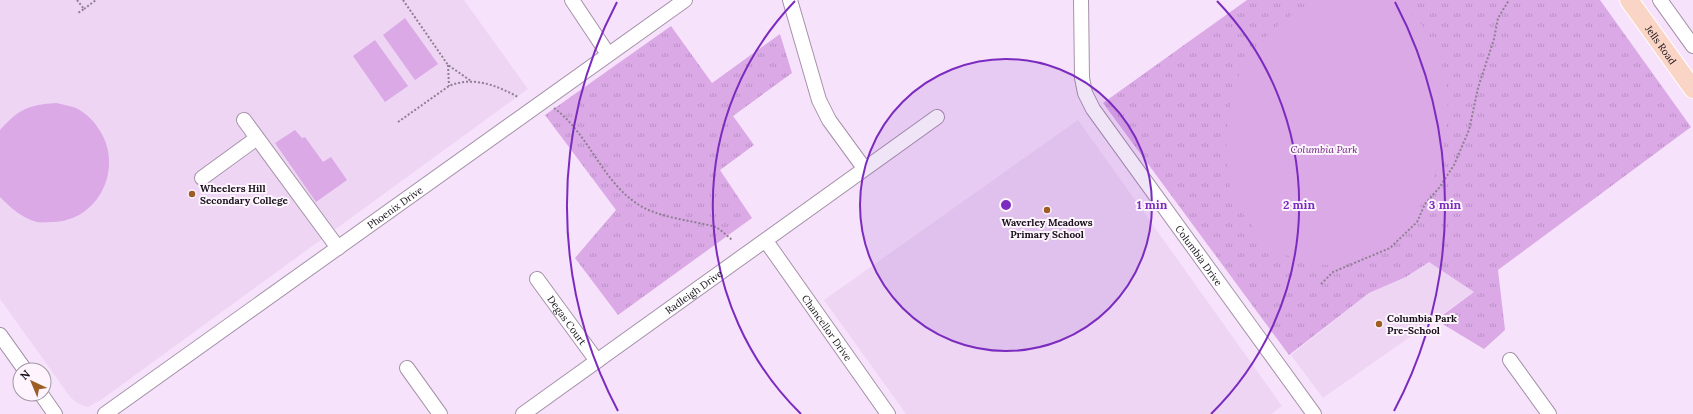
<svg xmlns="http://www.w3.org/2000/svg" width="1693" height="414" font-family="Lora,serif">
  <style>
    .built { fill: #eed5f4 }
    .grass { fill: url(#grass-tufts) }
    .pitch { fill: #daa9e6 }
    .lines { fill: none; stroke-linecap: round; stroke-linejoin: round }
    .minor-casing { stroke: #a592a9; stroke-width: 16 }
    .major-casing { stroke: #fff; stroke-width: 20 }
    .path { stroke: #8f8091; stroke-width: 2; stroke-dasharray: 2 2; stroke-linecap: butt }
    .minor { stroke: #fff; stroke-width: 14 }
    .major { stroke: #fad4c4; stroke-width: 18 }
    .ring { fill: none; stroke: #7b2cbf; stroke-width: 2 }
    .poi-dot { fill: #9d5e26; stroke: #fdf4fe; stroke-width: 1.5 }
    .labels { text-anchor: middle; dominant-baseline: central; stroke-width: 4; stroke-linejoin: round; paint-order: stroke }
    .street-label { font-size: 10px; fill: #171018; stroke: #fdf4fe }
    .park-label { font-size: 10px; font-style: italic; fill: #6e217f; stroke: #fdf4fe }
    .poi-label { font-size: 10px; font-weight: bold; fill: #171018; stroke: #fdf4fe; text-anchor: start }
    .centre { fill: #7b2cbf; stroke: #fdf4fe; stroke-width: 2 }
    .ring-label { font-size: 12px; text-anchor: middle; font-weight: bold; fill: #7b2cbf; stroke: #fdf4fe; stroke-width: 4; stroke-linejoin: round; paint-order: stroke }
  </style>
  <defs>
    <pattern id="grass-tufts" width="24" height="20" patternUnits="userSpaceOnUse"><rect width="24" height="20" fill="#daa9e6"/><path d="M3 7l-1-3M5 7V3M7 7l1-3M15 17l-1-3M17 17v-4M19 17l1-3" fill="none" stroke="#ba90c5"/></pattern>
  </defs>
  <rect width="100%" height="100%" fill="#f7e2fb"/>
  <g class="built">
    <path d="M0 0H464L528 89 101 400 88 407 79 404 71 398 0 299Z"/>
    <path d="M1078 120 1282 406 1271 414H906L824 300Z"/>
    <path d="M1429 261 1474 292 1323 398 1291 355 1369 293 1407 277Z"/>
  </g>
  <g class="grass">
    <path d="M1247 0H1600L1691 127 1498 270 1505 330 1484 349 1436 320 1474 292 1429 262 1406 277 1369 293 1289 355 1103 103Z"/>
    <path d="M671 26 712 83 780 34 792 73 733 116 754 145 720 170 752 218 618 315 575 258 616 210 545 115Z"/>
  </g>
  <g class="pitch">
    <path d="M1320 0H1392L1396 1C1408 11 1419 20 1428 33 1462 86 1448 165 1415 214 1411 219 1407 226 1402 231 1395 239 1383 246 1374 251 1364 256 1352 262 1341 264 1309 269 1277 256 1256 231 1248 221 1240 211 1234 199 1225 180 1225 137 1229 116 1231 102 1233 87 1239 75 1241 69 1245 64 1248 60 1266 33 1289 12 1320 0Z"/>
    <path d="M405 18 438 64 415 80 383 35Z"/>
    <path d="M375 40 408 86 385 102 353 56Z"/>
    <path d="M56 103C62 104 70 106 76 108 86 113 95 122 100 131 124 169 98 221 53 222 48 222 42 223 37 222 22 218 11 208 0 197V130C19 109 28 105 56 103Z"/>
    <path d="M295 130 302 138 305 137 323 162 331 157 347 180 316 202 275 143Z"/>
  </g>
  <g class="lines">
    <g class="minor-casing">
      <g id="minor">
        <path d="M572 0 608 54"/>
        <path d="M790 0 819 100 829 120 864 168"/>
        <path id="s1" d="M1081 0 1082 78 1085 93 1093 109 1314 414"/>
        <path d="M1660 0 1693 46"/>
        <path d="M244 120 338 248"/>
        <path d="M202 178 257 138"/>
        <path id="s2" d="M766 241 888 414"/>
        <path id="s3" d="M537 279 597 361"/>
        <path d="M0 335 25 370"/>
        <path d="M1510 360 1549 414"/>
        <path d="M407 368 440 414"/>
        <path d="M41 394 55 414"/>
        <path id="s4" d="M105 414 685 0"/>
        <path id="s5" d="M523 414 937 117"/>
      </g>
    </g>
    <g class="major-casing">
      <g id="major">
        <path id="s6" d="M1629 0 1693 89"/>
      </g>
    </g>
    <g class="path">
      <path d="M77 0 84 9 78 13"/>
      <path d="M403 0 448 65 471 81"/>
      <path d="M84 9 96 0"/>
      <path d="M448 65 449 86"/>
      <path d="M554 108C588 133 601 179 636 203 657 218 691 220 716 227L723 232 732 240"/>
      <path d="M398 122 449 86C473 76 496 85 518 97"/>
      <path d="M1321 284 1333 272 1390 248 1417 222 1425 204 1439 188 1454 165 1469 130 1478 88 1494 39 1498 18 1509 0"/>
    </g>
    <use href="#minor" class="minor"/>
    <use href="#major" class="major"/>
  </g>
  <circle cx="1006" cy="205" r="146" fill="#7b2cbf" fill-opacity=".12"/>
  <g class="ring">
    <circle cx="1006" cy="205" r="146"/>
    <path d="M801 414A293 293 0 0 1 795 1M1217 1A293 293 0 0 1 1211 414"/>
    <path d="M618 411A439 439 0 0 1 617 2M1395 2A439 439 0 0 1 1394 411"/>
  </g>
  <g class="poi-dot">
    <circle cx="192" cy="194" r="4"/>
    <circle cx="1047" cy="210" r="4"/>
    <circle cx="1379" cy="324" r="4"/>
  </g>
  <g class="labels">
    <g class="street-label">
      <text stroke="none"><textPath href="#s6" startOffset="55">Jells Road</textPath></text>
      <text stroke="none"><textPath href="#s4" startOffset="356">Phoenix Drive</textPath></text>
      <text stroke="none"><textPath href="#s1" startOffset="292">Columbia Drive</textPath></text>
      <text stroke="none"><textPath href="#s5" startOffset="210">Radleigh Drive</textPath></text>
      <text stroke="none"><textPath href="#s3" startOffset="51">Degas Court</textPath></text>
      <text stroke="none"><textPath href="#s2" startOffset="106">Chancellor Drive</textPath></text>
    </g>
    <g class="park-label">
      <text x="1324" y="149">Columbia Park</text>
    </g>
    <g class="poi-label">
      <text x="200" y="188">Wheelers Hill<tspan x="200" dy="12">Secondary College</tspan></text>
      <text x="1047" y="222" text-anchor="middle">Waverley Meadows<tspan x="1047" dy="12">Primary School</tspan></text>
      <text x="1387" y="318">Columbia Park<tspan x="1387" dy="12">Pre-School</tspan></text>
    </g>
  </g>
  <circle cx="1006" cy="205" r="6" class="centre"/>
  <g class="ring-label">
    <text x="1152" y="209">1 min</text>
    <text x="1299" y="209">2 min</text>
    <text x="1445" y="209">3 min</text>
  </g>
  <g transform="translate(32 382) rotate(316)"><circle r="19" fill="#fdf4fe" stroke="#a199a2"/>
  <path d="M0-3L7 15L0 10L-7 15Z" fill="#9d5e26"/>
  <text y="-6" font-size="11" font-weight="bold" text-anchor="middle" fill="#171018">N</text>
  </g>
</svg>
